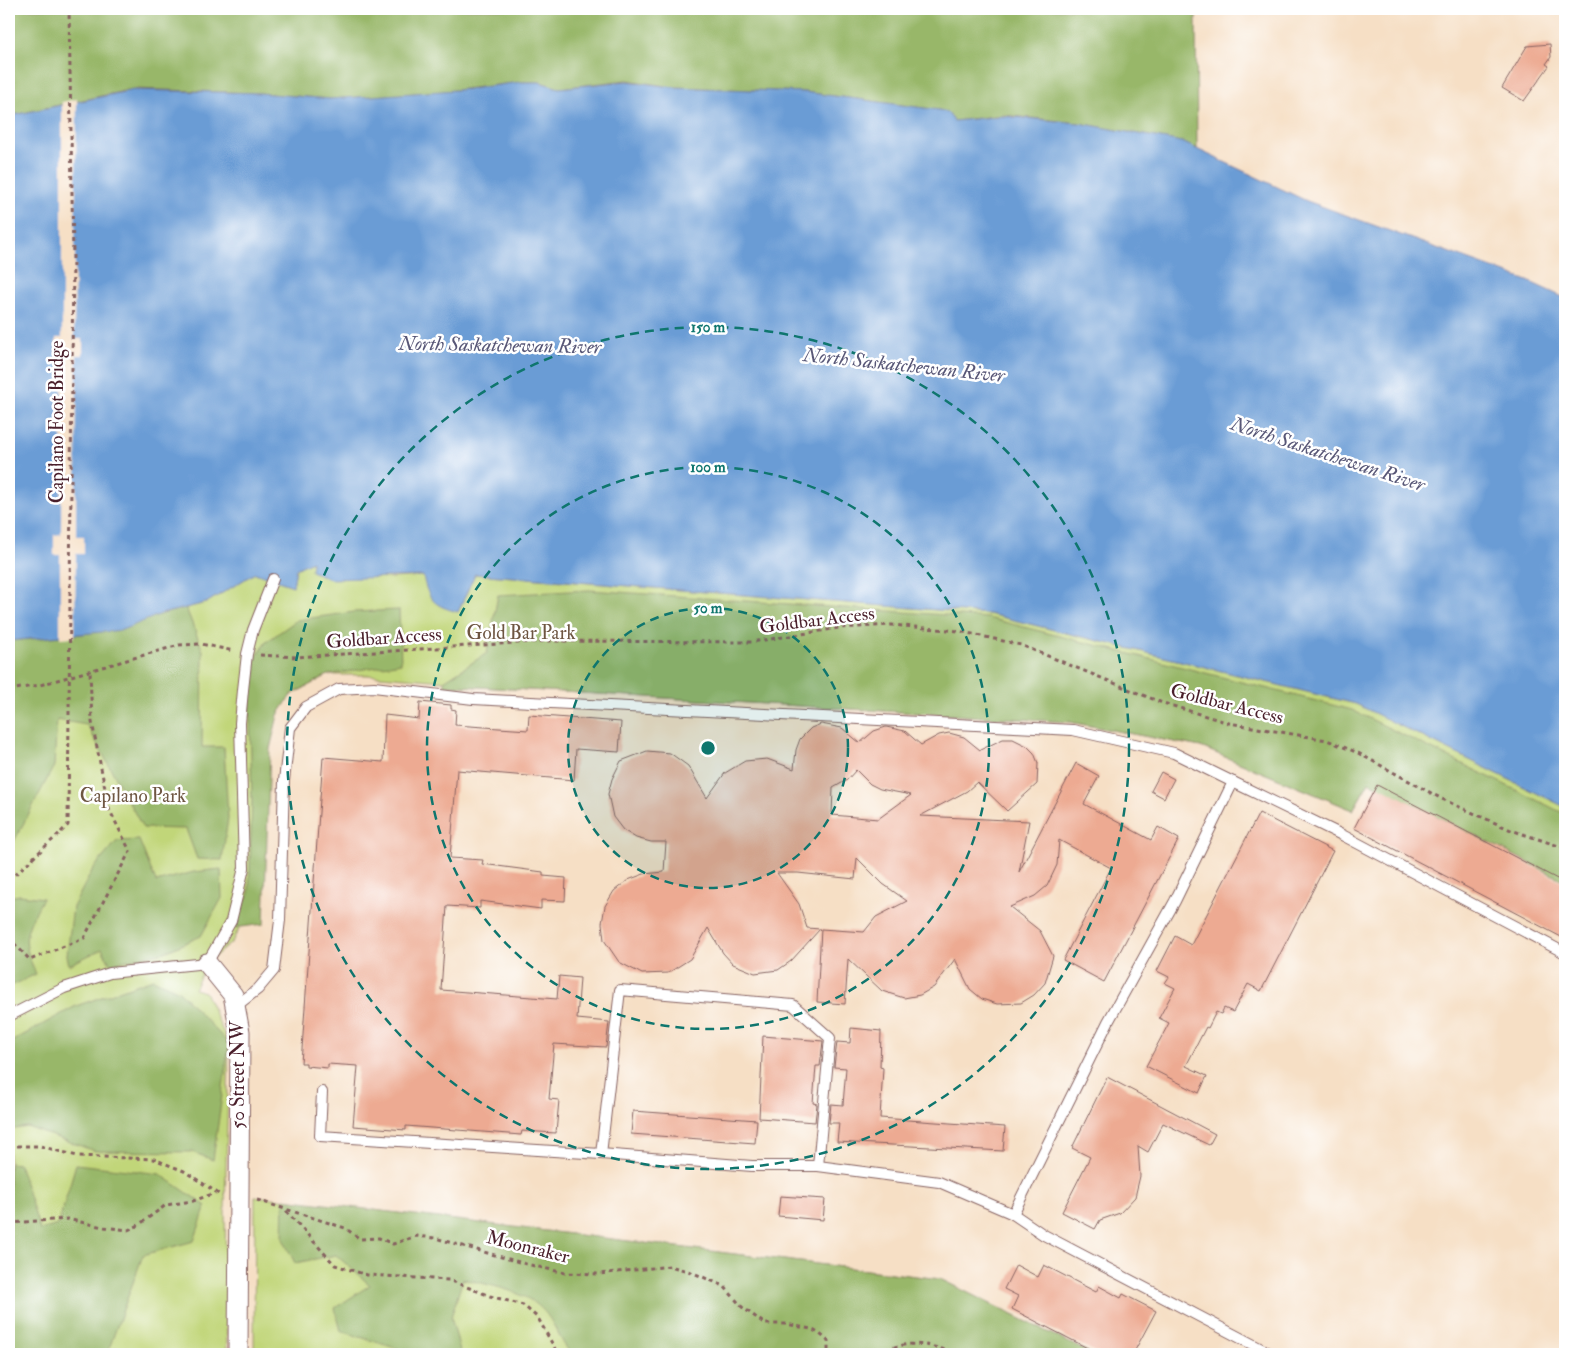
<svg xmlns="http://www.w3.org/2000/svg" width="1574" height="1363" font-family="'IM FELL Double Pica',serif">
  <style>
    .green { fill: #c1d679; stroke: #867a52 }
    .forest { fill: #98b769; stroke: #716b4a }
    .water { fill: #6a9cd5; stroke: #5a5e80 }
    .pier { fill: #f6dfc5 }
    .building { fill: #edaa92; fill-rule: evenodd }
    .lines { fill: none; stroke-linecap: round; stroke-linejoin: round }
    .service-casing { stroke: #866261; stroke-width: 12 }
    .minor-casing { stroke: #866261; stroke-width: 21 }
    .path { stroke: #866261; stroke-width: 3; stroke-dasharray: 4 4; stroke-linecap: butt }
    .service { stroke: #fff; stroke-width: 10 }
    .minor { stroke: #fff; stroke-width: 19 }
    .path-bridge { stroke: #866261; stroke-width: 3; stroke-dasharray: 4 4; stroke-linecap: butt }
    .ring { fill: none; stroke: #0f766e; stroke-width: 2.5; stroke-dasharray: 9 6 }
    .labels { text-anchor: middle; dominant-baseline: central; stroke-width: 5; stroke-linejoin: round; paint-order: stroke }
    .street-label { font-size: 19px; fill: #4a1f2b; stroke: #fff }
    .park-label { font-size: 19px; fill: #6e5642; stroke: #fff }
    .water-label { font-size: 20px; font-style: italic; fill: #585777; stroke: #fff }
    .centre { fill: #0f766e; stroke: #fff; stroke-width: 2.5 }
    .ring-label { font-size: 15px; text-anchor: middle; font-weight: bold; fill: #0f766e; stroke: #fff; stroke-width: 5; stroke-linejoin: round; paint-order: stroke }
  </style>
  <rect width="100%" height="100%" fill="#fff"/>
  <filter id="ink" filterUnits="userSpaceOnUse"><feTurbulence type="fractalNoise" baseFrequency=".02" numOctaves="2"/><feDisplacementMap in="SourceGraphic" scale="10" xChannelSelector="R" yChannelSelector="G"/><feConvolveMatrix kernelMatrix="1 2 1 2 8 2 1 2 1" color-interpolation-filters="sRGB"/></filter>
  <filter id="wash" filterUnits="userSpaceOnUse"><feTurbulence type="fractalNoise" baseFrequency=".0096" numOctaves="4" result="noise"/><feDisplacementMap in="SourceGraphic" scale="20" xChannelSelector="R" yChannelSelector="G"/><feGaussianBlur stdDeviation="1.12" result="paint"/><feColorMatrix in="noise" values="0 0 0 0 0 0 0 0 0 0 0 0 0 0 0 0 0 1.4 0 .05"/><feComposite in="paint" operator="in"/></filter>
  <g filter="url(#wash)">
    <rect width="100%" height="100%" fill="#f6dfc5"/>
    <g class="green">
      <path d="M312 560 366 577 393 578 423 576 458 612 474 574 989 614 1356 704 1565 807V881L1369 782 1353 810 1201 747 1070 722 445 685 444 681 367 675H328L291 695 256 733 257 895 232 942 207 963 194 989 205 992 229 1044 225 1209 227 1354H9V641L122 630 161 614 206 603 255 573 293 586 296 569Z"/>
      <path d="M255 1196 940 1279 1092 1354H254Z"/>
    </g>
    <g class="forest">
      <path d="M9 9H1196L1197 149 1182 142 1079 123 1003 115 954 121 947 112 939 110 804 92 672 87 627 80 559 88 540 82H521L448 91 331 99 259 93 133 89 9 116Z"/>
      <path d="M589 590 988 618 1352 710 1565 814V881L1369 782 1353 810 1201 747 1070 722 445 685 444 681 487 653 498 595Z"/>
      <path d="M186 608 203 651 202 747H224L228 818 222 860 197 859 186 829 143 828 87 725 57 720 54 766 9 851V641L82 634Z"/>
      <path d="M399 610 401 663 328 675 291 695 278 715 270 749 264 924 234 928 249 893 252 801 249 669 266 642 297 620 354 612Z"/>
      <path d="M139 840 156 882 194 872 221 869 222 898 201 936 165 952 110 964 102 949 69 965 67 955 73 907 93 869 117 841Z"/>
      <path d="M20 895 43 898C25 932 20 938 36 974L9 987V897Z"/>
      <path d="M153 979 179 991 229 1044 213 1160 192 1152 95 1151 27 1127 9 1130V1043L76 1006Z"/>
      <path d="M9 1163 19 1164 40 1230 58 1225 76 1164 160 1174 206 1206 194 1241 143 1255 107 1354H48L40 1348 9 1354Z"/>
      <path d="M284 1199 940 1279 1092 1354H571C560 1341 553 1319 542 1309 525 1291 486 1284 463 1279L451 1317 461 1354 408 1352 341 1331 335 1308 370 1285 336 1255 295 1263 283 1239Z"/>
    </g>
    <path class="water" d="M627 81 671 87 804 92 939 110 947 112 954 121 1003 116 1079 123 1182 142 1307 201 1528 281 1565 298V807L1356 704 989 614 475 574 458 612C434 606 428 600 423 576L331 579 311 571 312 561 296 569 293 586 255 573 206 603 161 614 122 630 9 641V116L133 90 259 93 330 99 470 89 520 82H539L559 88Z"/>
    <path class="pier" d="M77 99 74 339H83V355H77L76 536H84V554H76L75 637 60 638V555H54V535L61 534 62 356H56V338H62V102Z"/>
    <g id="blocks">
      <g class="building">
        <path d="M1550 44 1551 57 1546 64 1549 66 1524 101 1502 88 1527 46Z"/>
        <path d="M420 702 451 705V709L456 710 455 725 528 730 529 715 621 722 619 752 576 749 574 780 457 770 450 858 483 860 482 864 543 872V876L566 878 565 901 541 900V909L480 901V908L447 906 441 990 557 999 559 976 580 978 577 1019 609 1022 606 1047 554 1044 549 1099 559 1100 556 1133 522 1131 521 1135 406 1126V1130L353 1126 358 1066 328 1064V1068L306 1066V1063H301L323 757 383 762 385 715 419 719Z"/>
        <path d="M821 724 842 728 860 743 874 731 886 727 905 731 921 745 939 735 949 733 964 737 980 750 1003 739H1013L1027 746 1034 753 1038 763 1037 784 1007 811 977 782 967 791 920 816 1029 821 1019 872 1076 763 1099 776 1084 804 1151 840 1158 827 1179 839 1104 982 1063 960 1111 868 1059 840 1057 865 1047 886 1035 896 1010 907 1040 931 1053 956 1045 983 1034 995 1021 1003 997 1004 982 999 970 989 955 959 934 987 920 995 904 998 882 991 848 959 845 1004 817 1002 821 929 864 932 876 917 907 901 883 884 857 858 855 879 798 873H777L799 904 807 928 820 929 791 961 778 970 755 973 733 964 723 953 708 928 690 959 668 973 642 974 619 962 604 940 602 923 605 906 614 891 628 880 644 874 664 872 666 842H651L636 838 623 830 613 817 608 794 612 779 621 761 647 751 670 753 688 766 707 798 725 773 745 761 767 759 794 769 796 750 800 739 811 728ZM856 770 870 784 880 789 911 795 878 819 832 815 833 788 847 780Z"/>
        <path d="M1161 772 1174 779 1164 798 1151 791Z"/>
        <path d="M1377 785 1565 883V939L1354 828Z"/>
        <path d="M1259 813 1333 851 1261 991 1248 984 1233 1012 1224 1008 1221 1014 1216 1012 1208 1028 1206 1027 1186 1066 1207 1076 1199 1093 1146 1066 1169 1023 1159 1018 1175 988 1165 983 1169 977 1157 971 1175 936 1191 945Z"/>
        <path d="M851 1028 881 1031 880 1067 883 1068 880 1118 1005 1127 1003 1151 837 1142 839 1123H829L831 1104 843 1105 846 1068 834 1067 837 1042 850 1043Z"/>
        <path d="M763 1036 823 1041 820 1066H816L813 1103 817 1104 815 1122 759 1118Z"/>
        <path d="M1107 1077 1215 1134 1209 1145 1163 1123 1148 1152 1138 1146 1140 1176 1135 1197 1120 1213 1100 1220 1095 1229 1062 1212 1090 1157 1072 1148Z"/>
        <path d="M633 1111 757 1120 755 1143 631 1134Z"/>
        <path d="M780 1196 825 1199 823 1220 778 1216Z"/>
        <path d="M1016 1265 1038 1277 1044 1265 1096 1292 1099 1286 1121 1298 1123 1294 1156 1311 1133 1354H1099L1012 1309 1018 1296 1004 1289Z"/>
      </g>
    </g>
  </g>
  <g filter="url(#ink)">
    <use href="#blocks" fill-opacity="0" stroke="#866261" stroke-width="1"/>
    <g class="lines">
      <g class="service-casing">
        <g id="service">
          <path d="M1233 782 1344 836 1565 953"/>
          <path d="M236 1006 258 989 274 970 280 920 284 781 290 728 306 707 339 689 374 687 473 699 1073 730 1174 753 1233 782 1175 901 1108 1022 1013 1214"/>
          <path d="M9 1016 64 988 110 973 207 963 231 921 244 868 240 723 243 690 247 654 253 630 273 579"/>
          <path d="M322 1092 320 1136 601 1154 752 1166H818L939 1182 1013 1214 1044 1235 1271 1354"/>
          <path d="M601 1154 620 990 793 1005 830 1038 818 1166"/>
        </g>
      </g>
      <g class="minor-casing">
        <path id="minor" d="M207 963 233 995 240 1032 238 1354"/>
      </g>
      <g class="path">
        <path d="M260 655 296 657 547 641 752 642 839 628 892 625 959 631 1021 645 1160 702 1229 723 1327 740 1358 753 1442 799 1511 830 1565 848"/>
        <path d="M9 690 40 685 179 645 201 644 234 651"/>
        <path d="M9 880 61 832"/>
        <path d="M9 938 30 960 84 938 130 851 109 809 92 722 90 671"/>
        <path d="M9 1146H40L77 1156 154 1159 184 1171 222 1196"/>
        <path d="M257 1200 345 1228 360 1239 379 1238 393 1244 416 1236 435 1238 526 1264 565 1273 599 1274 670 1266 691 1272 724 1286 742 1307 765 1324H786L811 1329 820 1334 828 1341V1354"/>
        <path d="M286 1211 335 1265 367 1275 449 1280 490 1296 523 1305 538 1318 558 1354"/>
        <path d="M9 1223 67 1219 103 1227 128 1230 137 1226 166 1205 193 1201 215 1193"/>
        <path d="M879 1354C905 1339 928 1343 955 1354"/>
      </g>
      <use href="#service" class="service"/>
      <use href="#minor" class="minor"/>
      <path class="path-bridge" d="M61 832 68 825 73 256 69 9"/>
    </g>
  </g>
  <circle cx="708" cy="748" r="140" fill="#0f766e" fill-opacity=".12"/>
  <g class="ring">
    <circle cx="708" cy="748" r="140"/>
    <circle cx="708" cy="748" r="281"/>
    <circle cx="708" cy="748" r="421"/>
  </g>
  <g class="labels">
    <g class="street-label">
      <text transform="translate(57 422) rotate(-90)">Capilano Foot Bridge</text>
      <text transform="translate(817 620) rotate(-7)">Goldbar Access</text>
      <text transform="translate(384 638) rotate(-4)">Goldbar Access</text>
      <text transform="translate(1227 704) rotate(14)">Goldbar Access</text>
      <text transform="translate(238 1075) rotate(-90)">50 Street NW</text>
      <text transform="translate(528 1247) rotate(14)">Moonraker</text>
    </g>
    <g class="park-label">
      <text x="521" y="633">Gold Bar Park</text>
      <text x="133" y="796">Capilano Park</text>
    </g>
    <g class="water-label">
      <text transform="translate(500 345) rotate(1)">North Saskatchewan River</text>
      <text transform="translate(904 365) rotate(6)">North Saskatchewan River</text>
      <text transform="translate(1328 454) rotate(18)">North Saskatchewan River</text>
    </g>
  </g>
  <circle cx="708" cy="748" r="8" class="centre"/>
  <g class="ring-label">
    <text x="708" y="332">150 m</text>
    <text x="708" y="472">100 m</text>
    <text x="708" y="613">50 m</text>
  </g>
  <rect width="1574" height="1363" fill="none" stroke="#fff" stroke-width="30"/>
</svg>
